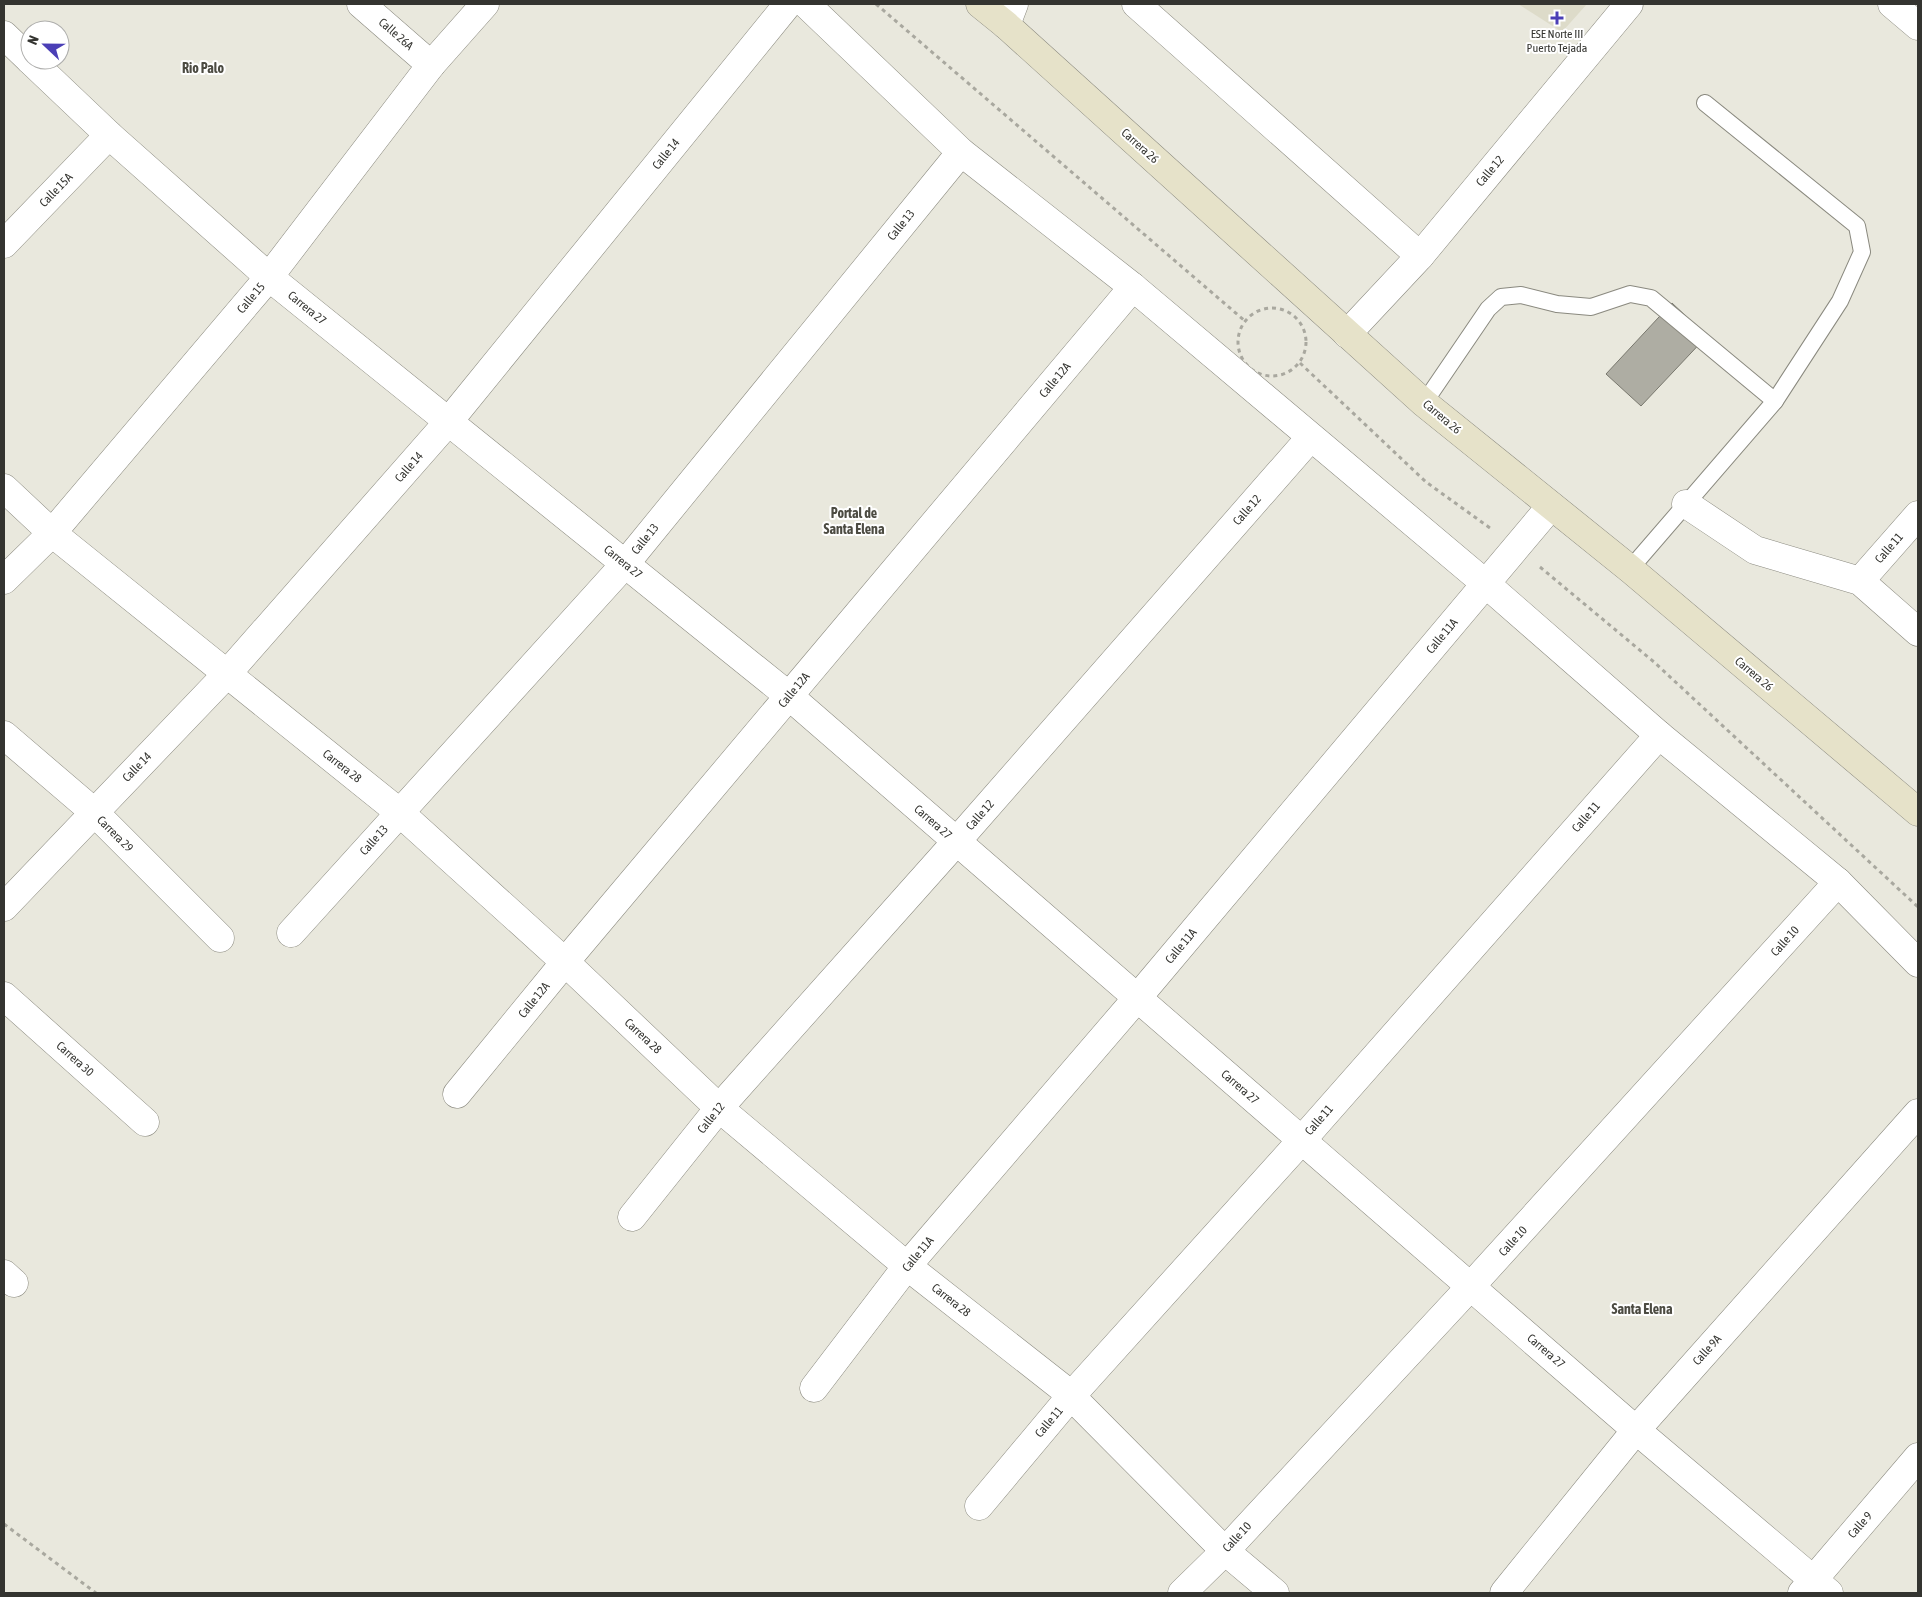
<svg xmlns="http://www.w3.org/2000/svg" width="1922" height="1597" font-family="'Asap Condensed',sans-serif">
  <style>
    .built { fill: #dddbc9 }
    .building { fill: #aeada3; stroke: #79786e }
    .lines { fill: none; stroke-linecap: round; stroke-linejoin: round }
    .lane-casing { stroke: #8a897f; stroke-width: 18 }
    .street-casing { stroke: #8a897f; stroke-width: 29 }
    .secondary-casing { stroke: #8a897f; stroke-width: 29 }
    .path { stroke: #a9a89f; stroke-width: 3; stroke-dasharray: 4 4; stroke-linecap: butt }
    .lane { stroke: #fff; stroke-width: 16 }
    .street { stroke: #fff; stroke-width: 28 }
    .secondary { stroke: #e6e2c9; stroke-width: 28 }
    .poi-dot { fill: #4b3fb6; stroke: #fff; stroke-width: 2 }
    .labels { text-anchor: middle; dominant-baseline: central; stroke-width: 4; stroke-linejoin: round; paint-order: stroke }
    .street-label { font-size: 12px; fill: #343430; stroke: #fff }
    .poi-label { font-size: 12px; fill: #343430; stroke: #fff }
    .neighbourhood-label { font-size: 14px; font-weight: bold; fill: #4c4b42; stroke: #fff }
  </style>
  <rect width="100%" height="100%" fill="#e9e8dd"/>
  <path class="built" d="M1518 4H1587L1562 32Z"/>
  <path class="building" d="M1672 303 1707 336 1641 406 1606 374Z"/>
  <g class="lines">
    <g class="lane-casing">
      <g id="lane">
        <path d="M1424 403 1488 309 1501 297 1521 295 1557 304 1591 307 1630 294 1651 298 1775 401"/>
        <path d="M1630 569 1775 401 1840 301 1862 252 1857 226 1705 103"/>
      </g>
    </g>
    <g class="street-casing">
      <g id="street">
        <path d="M361 4 431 65"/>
        <path d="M806 4 961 152 1133 287 1486 584 1659 735 1838 882 1918 963"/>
        <path d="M1136 4 1420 256"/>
        <path d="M1892 4 1918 26"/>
        <path d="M1006 25 1014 4"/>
        <path d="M4 35 30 60"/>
        <path d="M30 60 109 135 269 277 789 696 1636 1430 1829 1593"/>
        <path d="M4 244 109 135"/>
        <path d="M1347 334 1420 256 1629 4"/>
        <path d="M4 488 52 533 399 812 565 962 719 1108 907 1266 1065 1390 1225 1551 1275 1593"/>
        <path d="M1686 504 1755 550 1860 581 1918 632"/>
        <path d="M4 580 52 533 269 277 431 65 485 4"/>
        <path d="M1860 581 1918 515"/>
        <path d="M4 735 94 812 220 938"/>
        <path d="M4 907 226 675 449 421 788 4"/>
        <path d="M291 933 625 564 961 152"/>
        <path d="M4 996 145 1122"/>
        <path d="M457 1094 565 962 1133 287"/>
        <path d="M632 1217 719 1108 956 842 1310 438"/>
        <path d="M4 1274 14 1283"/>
        <path d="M814 1388 907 1266 1138 997 1551 506"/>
        <path d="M979 1506 1071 1396 1301 1141 1659 735"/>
        <path d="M1182 1593 1225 1551 1471 1286 1838 882"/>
        <path d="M1504 1593 1636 1430 1918 1113"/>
        <path d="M1802 1593 1918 1457"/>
      </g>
    </g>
    <g class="secondary-casing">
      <path id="secondary" d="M980 4 1006 25 1424 403 1630 569 1918 812"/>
    </g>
    <g class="path">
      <path d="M876 4 1245 321"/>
      <circle cx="1272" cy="342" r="34"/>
      <path d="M1300 363 1426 482 1490 528"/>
      <path d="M1540 567 1654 662 1918 907"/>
      <path d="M4 1524 96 1593"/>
    </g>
    <use href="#lane" class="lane"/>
    <use href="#street" class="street"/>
    <use href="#secondary" class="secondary"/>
  </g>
  <path class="poi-dot" d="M1554.5 10.5h5v5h5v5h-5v5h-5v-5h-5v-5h5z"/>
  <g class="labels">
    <g class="street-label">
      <text transform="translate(396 34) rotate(41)">Calle 26A</text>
      <text transform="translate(1140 146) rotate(42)">Carrera 26</text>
      <text transform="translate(666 154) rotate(-51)">Calle 14</text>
      <text transform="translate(1490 171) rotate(-50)">Calle 12</text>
      <text transform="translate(56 190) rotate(-46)">Calle 15A</text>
      <text transform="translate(901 225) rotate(-51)">Calle 13</text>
      <text transform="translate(251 298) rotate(-50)">Calle 15</text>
      <text transform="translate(307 308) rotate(39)">Carrera 27</text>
      <text transform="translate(1055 380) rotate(-50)">Calle 12A</text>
      <text transform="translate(1442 417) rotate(40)">Carrera 26</text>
      <text transform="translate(409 467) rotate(-49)">Calle 14</text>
      <text transform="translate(1247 510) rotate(-49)">Calle 12</text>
      <text transform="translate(645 539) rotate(-51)">Calle 13</text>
      <text transform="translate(1889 548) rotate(-49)">Calle 11</text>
      <text transform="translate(623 562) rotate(39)">Carrera 27</text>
      <text transform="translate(1442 636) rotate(-50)">Calle 11A</text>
      <text transform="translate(1754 674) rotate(40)">Carrera 26</text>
      <text transform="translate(794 690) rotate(-50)">Calle 12A</text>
      <text transform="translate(342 766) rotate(38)">Carrera 28</text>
      <text transform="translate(137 767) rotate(-46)">Calle 14</text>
      <text transform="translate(980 815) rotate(-49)">Calle 12</text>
      <text transform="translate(1586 817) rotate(-49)">Calle 11</text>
      <text transform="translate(933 822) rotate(41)">Carrera 27</text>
      <text transform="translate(115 834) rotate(45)">Carrera 29</text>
      <text transform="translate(374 840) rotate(-48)">Calle 13</text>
      <text transform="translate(1785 941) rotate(-48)">Calle 10</text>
      <text transform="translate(1181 946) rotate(-50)">Calle 11A</text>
      <text transform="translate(534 1000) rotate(-51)">Calle 12A</text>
      <text transform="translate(643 1036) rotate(43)">Carrera 28</text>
      <text transform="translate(75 1059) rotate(42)">Carrera 30</text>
      <text transform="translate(1240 1087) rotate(41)">Carrera 27</text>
      <text transform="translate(711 1118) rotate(-51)">Calle 12</text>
      <text transform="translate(1319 1120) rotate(-49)">Calle 11</text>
      <text transform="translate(1513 1241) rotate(-48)">Calle 10</text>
      <text transform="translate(918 1254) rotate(-50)">Calle 11A</text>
      <text transform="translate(951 1300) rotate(38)">Carrera 28</text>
      <text transform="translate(1707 1350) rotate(-48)">Calle 9A</text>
      <text transform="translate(1546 1351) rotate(41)">Carrera 27</text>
      <text transform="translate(1049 1422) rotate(-50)">Calle 11</text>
      <text transform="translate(1860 1525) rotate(-49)">Calle 9</text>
      <text transform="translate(1237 1537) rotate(-47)">Calle 10</text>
    </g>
    <g class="poi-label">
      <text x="1557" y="34">ESE Norte III<tspan x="1557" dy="14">Puerto Tejada</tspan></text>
    </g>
    <g class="neighbourhood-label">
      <text x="203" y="68">Rio Palo</text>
      <text x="854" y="513">Portal de<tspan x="854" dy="16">Santa Elena</tspan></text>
      <text x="1642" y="1309">Santa Elena</text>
    </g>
  </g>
  <rect width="1922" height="1597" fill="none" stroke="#343430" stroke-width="10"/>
  <g transform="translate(45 45) rotate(292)"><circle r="24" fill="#ffffff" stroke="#aeaeac"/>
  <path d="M0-4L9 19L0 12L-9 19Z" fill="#4b3fb6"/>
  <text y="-8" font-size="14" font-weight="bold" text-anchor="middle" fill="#343430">N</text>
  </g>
</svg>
